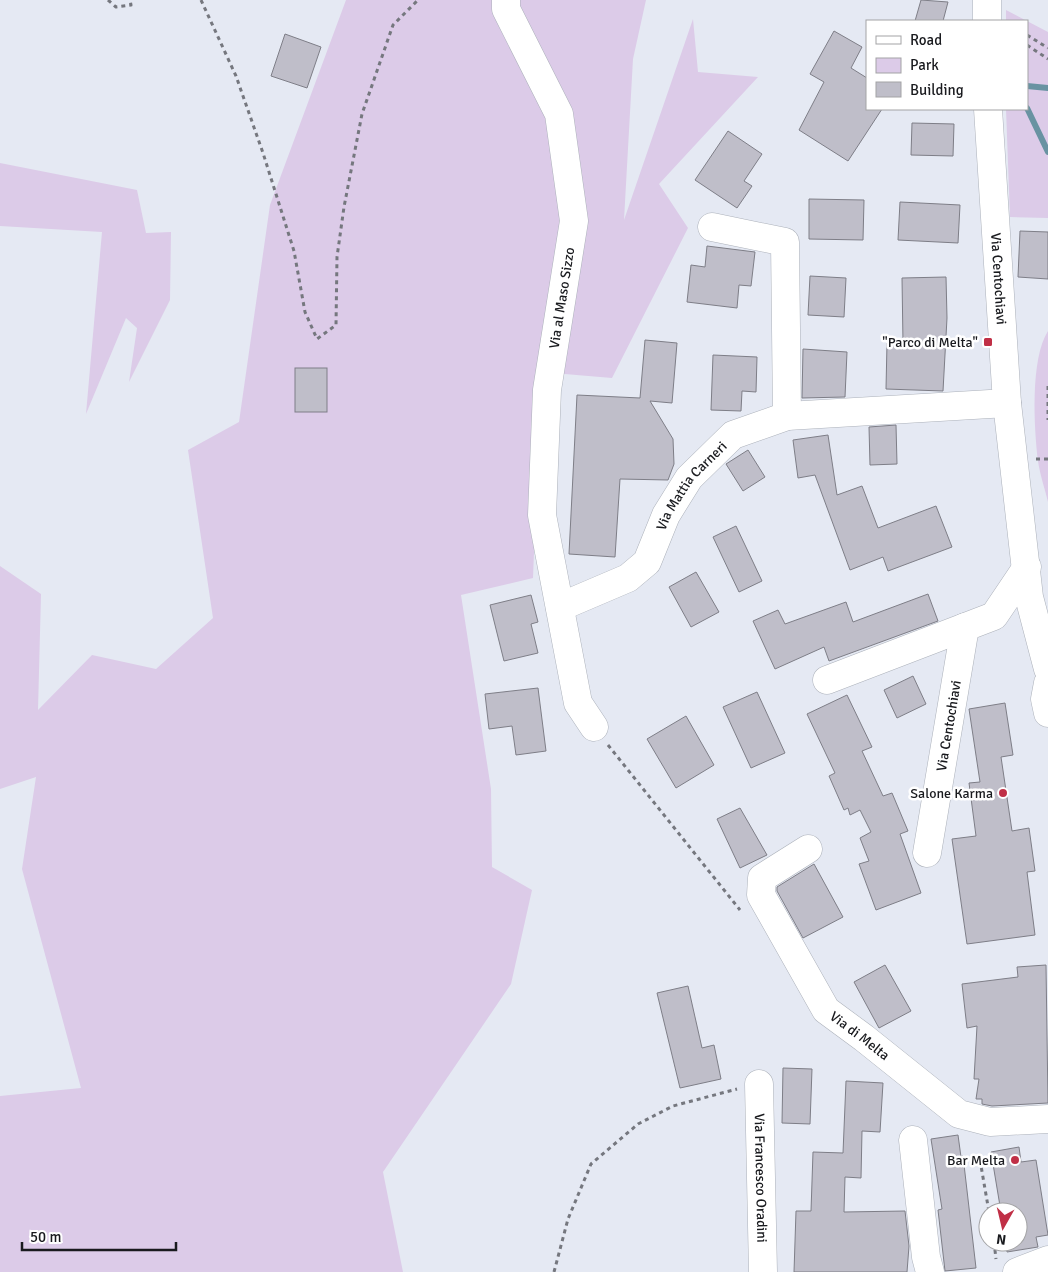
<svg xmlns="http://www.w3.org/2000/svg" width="1048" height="1272" font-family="Signika,sans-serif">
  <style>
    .green { fill: #dccbe8 }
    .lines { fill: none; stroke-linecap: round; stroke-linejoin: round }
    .stream { stroke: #6993a2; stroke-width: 6 }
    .building { fill: #bfbec9; stroke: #7e7e87 }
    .minor-casing { stroke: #acb1ba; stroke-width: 29 }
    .path { stroke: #75777e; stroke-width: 3; stroke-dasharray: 4 4; stroke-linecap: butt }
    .minor { stroke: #fff; stroke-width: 28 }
    .poi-dot { fill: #c02f46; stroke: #fff; stroke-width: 2 }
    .labels { text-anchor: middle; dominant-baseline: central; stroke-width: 5; stroke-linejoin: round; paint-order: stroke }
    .street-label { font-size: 14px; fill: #191a1e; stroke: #fff }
    .poi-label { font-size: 14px; fill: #191a1e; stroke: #fff; text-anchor: end }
  </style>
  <rect width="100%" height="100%" fill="#e5e9f3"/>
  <g class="green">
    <path d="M346 0H646L633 59 624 220 693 19 698 72 758 77 659 184 688 228 612 378 541 372 533 578 461 595 491 789 492 867 532 890 511 984 383 1172 403 1272H0V1096L81 1088 22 869 36 777 0 789V566L41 594 38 710 92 655 156 669 213 618 188 450 239 422 270 205Z"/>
    <path d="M1006 10 1048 32V218L1010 217 1006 109H1027V21H1006Z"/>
    <path d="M0 163 137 190 146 233 171 232 170 300 129 382 137 328 126 318 86 414 102 232 0 226Z"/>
    <path d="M1048 331V502C1045 489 1040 475 1038 461 1034 428 1030 359 1048 331Z"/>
  </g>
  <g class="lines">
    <g class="stream">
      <path d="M1027 86 1048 88"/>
      <path d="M1027 108 1048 152"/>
    </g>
  </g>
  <g class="building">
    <path d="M921 0 948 2 943 21H915Z"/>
    <path d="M834 31 862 47 851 68 867 78V109H882L848 161 799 130 824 82 810 74Z"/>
    <path d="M285 34 321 47 307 88 271 76Z"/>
    <path d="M912 123 954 124 953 156 911 155Z"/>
    <path d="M728 131 762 154 744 181 752 186 737 208 695 180Z"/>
    <path d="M809 199 864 200 863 240 809 239Z"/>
    <path d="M900 202 960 205 958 243 898 240Z"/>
    <path d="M1020 231 1048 232V279L1018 277Z"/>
    <path d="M707 246 755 252 751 286 739 285 737 308 687 302 691 265 705 267Z"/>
    <path d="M810 276 846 278 844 317 808 315Z"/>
    <path d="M946 277 947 318 943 391 886 389 887 343H903L902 278Z"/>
    <path d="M645 340 677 343 672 403 650 401 673 439 674 464 668 480 620 479 615 557 569 554 577 395 640 398Z"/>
    <path d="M803 349 847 352 845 397 802 398Z"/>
    <path d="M713 355 757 357 756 392 742 391 741 411 711 410Z"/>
    <rect x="295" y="368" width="32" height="44"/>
    <path d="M896 425 897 464 870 465 869 427Z"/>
    <path d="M828 435 837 495 862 486 878 528 936 506 952 547 888 571 883 557 850 570 815 475 798 478 793 440Z"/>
    <path d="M748 450 765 477 743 491 726 464Z"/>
    <path d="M736 526 762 581 739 592 713 537Z"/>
    <path d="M696 572 719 612 691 627 669 587Z"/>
    <path d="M928 594 938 621 829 661 824 647 775 669 753 621 778 610 785 624 846 602 853 622Z"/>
    <path d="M531 595 538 622 531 624 538 653 504 661 490 605Z"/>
    <path d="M913 676 926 704 897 718 884 690Z"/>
    <path d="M538 688 546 751 516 755 512 726 489 729 485 694Z"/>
    <path d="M757 692 785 753 751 768 723 707Z"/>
    <path d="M847 695 872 747 862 751 883 796 892 793 908 831 900 834 921 893 876 910 859 864 869 861 860 838 871 832 860 810 850 815 848 808 844 810 829 776 835 773 807 714Z"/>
    <path d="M1005 703 1013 755 1001 757 1012 831 1029 828 1035 871 1027 872 1035 935 967 944 952 839 976 836 969 783 980 782 969 709Z"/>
    <path d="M686 716 714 765 676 788 647 739Z"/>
    <path d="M740 808 767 855 740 868 717 819Z"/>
    <path d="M814 864 843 917 803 938 777 891V887Z"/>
    <path d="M885 965 911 1011 879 1028 854 982Z"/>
    <path d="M1046 965 1048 1103 992 1106 982 1104V1099H976L979 1079H974L977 1026 967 1028 962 984 1018 977 1017 967Z"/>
    <path d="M688 986 702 1048 714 1045 721 1079 680 1088 657 993Z"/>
    <path d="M783 1068 812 1069 810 1124 782 1123Z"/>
    <path d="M846 1081 883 1083 880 1132 862 1131 861 1178 845 1177 844 1212 905 1211 909 1246 907 1272H794L796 1211H811L813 1152 843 1153Z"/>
    <path d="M958 1135 961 1157 963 1156 976 1268 945 1271 938 1210 942 1209 931 1139Z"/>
    <path d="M1019 1147 1021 1162 1036 1160 1048 1235 1036 1237 1038 1247 1007 1252 1006 1242H1018V1212H1001L991 1152Z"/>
  </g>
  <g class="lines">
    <g class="minor-casing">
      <g id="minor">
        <path d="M506 0V9L559 114 574 221 547 390 542 515 578 703 594 727"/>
        <path d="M987 21V0"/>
        <path id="s1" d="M988 109 1007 403 1029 597 1048 669"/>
        <path d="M712 227 785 242 787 416"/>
        <path id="s2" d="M560 607 628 578 647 562 666 515 689 478 733 435 787 416 1007 403"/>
        <path d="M827 680 994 616 1027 567"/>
        <path d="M1048 683 1045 699 1048 713"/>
        <path id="s3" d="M808 849 762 878 761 895 826 1010 864 1038 959 1114 990 1122 1048 1119"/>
        <path id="s4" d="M927 853 965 627"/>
        <path id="s5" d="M759 1084 763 1272"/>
        <path d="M913 1140 926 1257 930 1272"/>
        <path d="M1017 1272 1048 1260"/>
      </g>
    </g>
    <g class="path">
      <path d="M108 0 116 7 131 5 130 0"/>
      <path d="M201 0 236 76 263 153 294 251 305 312 317 339 336 325 337 257 344 207 362 114 393 25 418 0"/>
      <path d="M1027 35 1048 48"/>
      <path d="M1027 45 1048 59"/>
      <path d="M1048 386V420"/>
      <path d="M1036 459H1048"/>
      <path d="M608 745 740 910"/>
      <path d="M980 1160 989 1212"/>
      <path d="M994 1242 996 1259"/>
      <path d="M554 1272 568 1219 591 1164 638 1124 673 1106 737 1089"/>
    </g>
    <use href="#minor" class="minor"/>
  </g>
  <g class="poi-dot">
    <rect x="983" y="337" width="10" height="10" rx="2.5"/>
    <circle cx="1003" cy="793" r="5"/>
    <circle cx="1015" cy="1160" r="5"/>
  </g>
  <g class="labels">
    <g class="street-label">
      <text stroke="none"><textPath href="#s1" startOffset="170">Via Centochiavi</textPath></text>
      <text transform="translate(562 298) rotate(-81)">Via al Maso Sizzo</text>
      <text stroke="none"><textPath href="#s2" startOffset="188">Via Mattia Carneri</textPath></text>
      <text stroke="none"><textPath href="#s4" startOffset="129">Via Centochiavi</textPath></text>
      <text stroke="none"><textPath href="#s3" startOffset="246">Via di Melta</textPath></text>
      <text stroke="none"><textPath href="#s5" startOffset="94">Via Francesco Oradini</textPath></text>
    </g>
    <g class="poi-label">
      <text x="978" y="342">"Parco di Melta"</text>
      <text x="993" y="793">Salone Karma</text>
      <text x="1005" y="1160">Bar Melta</text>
    </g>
  </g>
  <rect x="866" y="20" width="162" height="90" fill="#ffffff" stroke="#a3a3a5"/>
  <rect x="876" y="36" width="25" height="8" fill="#ffffff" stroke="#a3a3a5"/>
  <text x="910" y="45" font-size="15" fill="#191a1e">Road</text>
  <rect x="876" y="58" width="25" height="15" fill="#dccbe8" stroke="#a3a3a5"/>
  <text x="910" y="70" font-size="15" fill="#191a1e">Park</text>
  <rect x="876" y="82" width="25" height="15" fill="#bfbec9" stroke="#a3a3a5"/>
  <text x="910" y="95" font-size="15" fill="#191a1e">Building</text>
  <g transform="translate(1003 1227) rotate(188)"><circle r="24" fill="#ffffff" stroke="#a3a3a5"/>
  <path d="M0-4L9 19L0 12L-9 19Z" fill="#c02f46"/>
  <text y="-8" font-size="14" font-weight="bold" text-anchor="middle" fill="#191a1e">N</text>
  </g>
  <path d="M22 1242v8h154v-8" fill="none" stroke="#191a1e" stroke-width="2.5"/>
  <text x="30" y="1242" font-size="15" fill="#191a1e" stroke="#ffffff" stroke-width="4" paint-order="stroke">50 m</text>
</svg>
